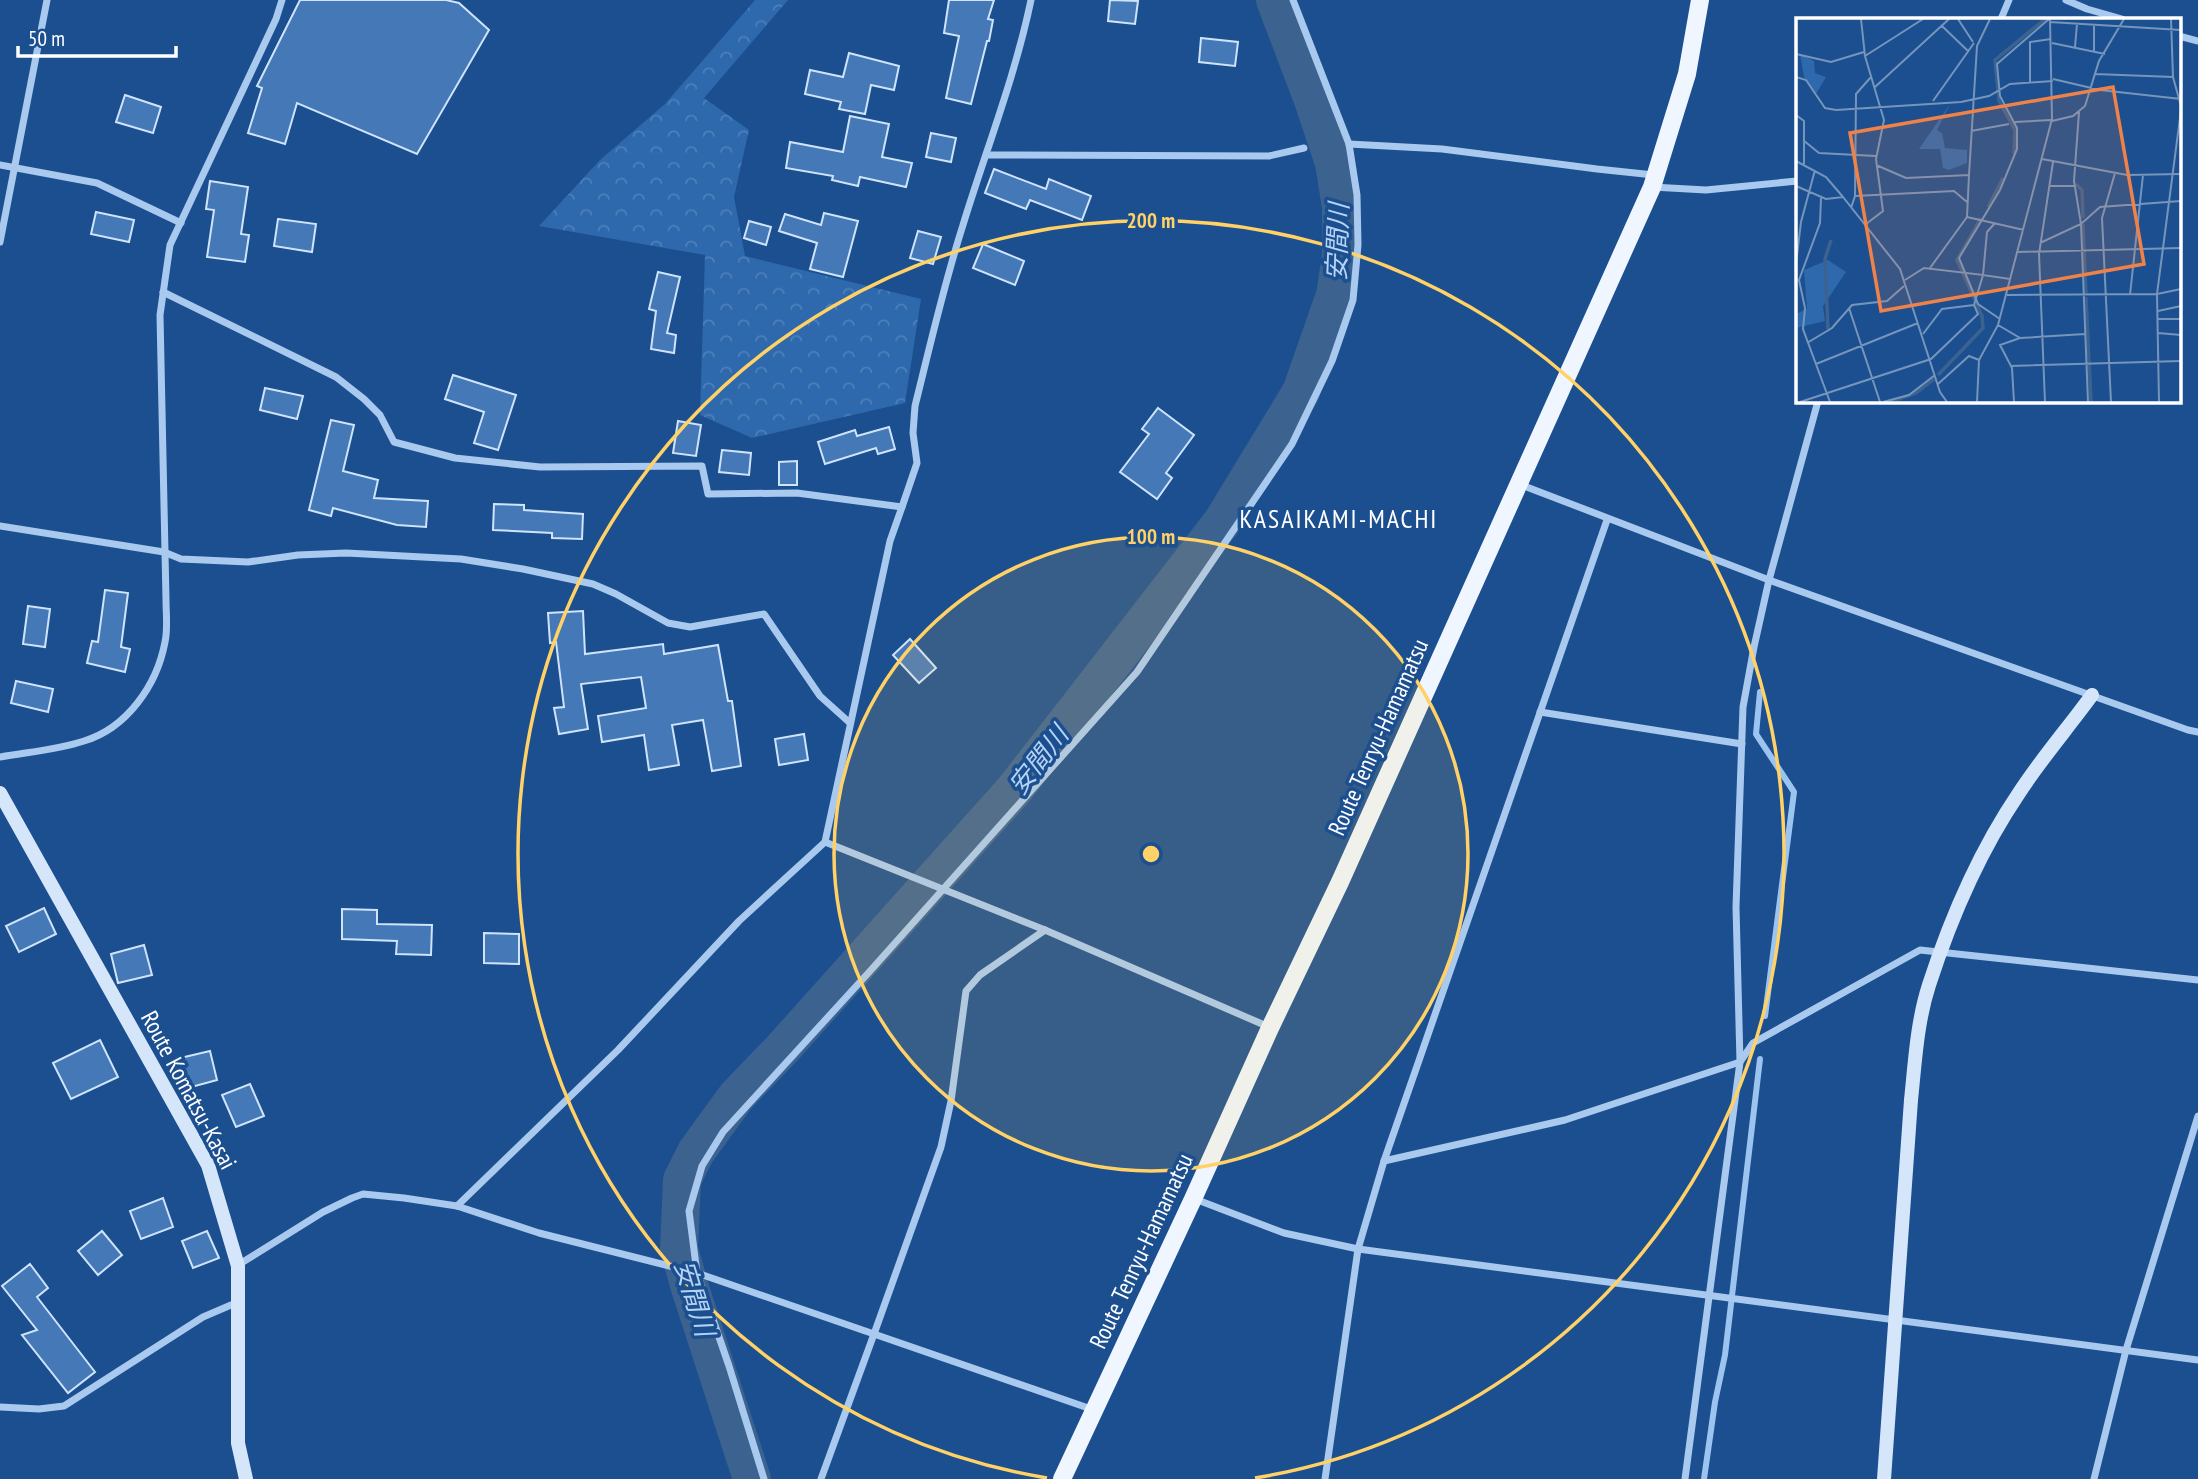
<svg xmlns="http://www.w3.org/2000/svg" width="2198" height="1479" font-family="'PT Sans Narrow','Noto Sans JP',sans-serif">
  <style>
    .forest { fill: url(#forest-crowns) }
    .lines { fill: none; stroke-linecap: round; stroke-linejoin: round }
    .stream { stroke: #9cc4f0; stroke-width: 6 }
    .river { stroke: #3c6290; stroke-width: 38 }
    .building { fill: #4478b7; stroke: #cfe3fa; stroke-width: 2 }
    .street { stroke: #a9c9ee; stroke-width: 7 }
    .secondary { stroke: #d6e6fa; stroke-width: 14 }
    .primary { stroke: #f0f6ff; stroke-width: 18 }
    .ring { fill: none; stroke: #ffd166; stroke-width: 3.5 }
    .labels { text-anchor: middle; dominant-baseline: central; stroke-width: 7; stroke-linejoin: round; paint-order: stroke }
    .street-label { font-size: 24px; fill: #fff; stroke: #1b4f8f }
    .water-label { font-size: 26px; font-style: italic; fill: #b5d3f5; stroke: #1b4f8f }
    .neighbourhood-label { font-size: 26px; letter-spacing: 2px; fill: #fff; stroke: #1b4f8f }
    .inset-river { fill: none; stroke: #3c6290; stroke-width: 3.5 }
    .inset-road { fill: none; stroke: #7695bc; stroke-width: 2 }
    .view { fill: #ee8249; fill-opacity: 0.15; stroke: #ee8249; stroke-width: 3.5 }
    .inset-edge { fill: none; stroke: #fff; stroke-width: 3.5 }
    .centre { fill: #ffd166; stroke: #1b4f8f; stroke-width: 3.5 }
    .ring-label { font-size: 21px; text-anchor: middle; font-weight: bold; fill: #ffd166; stroke: #1b4f8f; stroke-width: 7; stroke-linejoin: round; paint-order: stroke }
  </style>
  <defs>
    <pattern id="forest-crowns" width="20" height="18" patternUnits="userSpaceOnUse" patternTransform="scale(1.75)"><rect width="20" height="18" fill="#2e69ad"/><path d="M2 6a3 3 0 1 1 6 0M12 15a3 3 0 1 1 6 0" fill="none" stroke="#4d80b9"/></pattern>
  </defs>
  <rect width="100%" height="100%" fill="#1b4f8f"/>
  <path class="forest" d="M755 0H788L704 98 749 130 734 197 745 256 921 299 905 403 752 438 700 415 705 255 539 226 600 160 665 104Z"/>
  <g class="lines">
    <g class="stream">
      <path d="M1760 692 1756 734 1794 792 1765 1016"/>
      <path d="M1704 1479 1715 1402 1725 1355 1760 1059"/>
    </g>
    <path class="river" d="M752 1479 690 1288 679 1249 682 1180 696 1152 736 1097 783 1048 1014 790 1222 522 1301 392 1335 295 1341 256V207L1334 163 1313 100 1275 0"/>
  </g>
  <g class="building">
    <path d="M300 0H446L459 3 489 30 417 154 297 103 285 144 248 133 262 88 257 86Z"/>
    <path d="M949 0H994L988 19 993 20 989 41H987L971 104 946 98 959 36 944 33Z"/>
    <path d="M1110 0 1138 1 1135 24 1108 21Z"/>
    <path d="M1201 38 1238 42 1235 66 1199 62Z"/>
    <path d="M849 53 899 66 894 90 871 85 865 114 839 109 841 102 805 94 810 70 843 77Z"/>
    <path d="M125 95 161 107 153 133 116 122Z"/>
    <path d="M850 116 889 124 882 157 912 163 906 187 860 177 858 186 832 180 833 176 786 168 790 142 843 152Z"/>
    <path d="M931 133 956 138 951 162 926 157Z"/>
    <path d="M994 169 1046 189 1049 179 1091 196 1082 220 1030 200 1026 209 985 193Z"/>
    <path d="M210 181 248 187 241 234 249 235 245 262 207 257 214 210 206 209Z"/>
    <path d="M96 212 134 220 129 242 91 234Z"/>
    <path d="M824 213 858 221 843 277 810 269 817 243 779 231 785 214 821 225Z"/>
    <path d="M278 219 316 224 312 252 274 246Z"/>
    <path d="M749 221 771 227 766 245 744 238Z"/>
    <path d="M918 231 941 237 933 264 910 258Z"/>
    <path d="M983 244 1024 261 1015 285 973 268Z"/>
    <path d="M658 272 680 277 667 333 676 335 674 353 651 349 656 311 649 309Z"/>
    <path d="M453 375 516 395 498 450 474 443 484 412 445 399Z"/>
    <path d="M265 388 303 396 297 419 260 410Z"/>
    <path d="M1158 408 1194 435 1166 473 1172 478 1157 499 1120 472 1149 434 1142 429Z"/>
    <path d="M331 420 354 425 343 471 378 480 374 498 428 501 426 527 397 525 333 508 331 516 309 510Z"/>
    <path d="M678 421 701 425 696 456 673 453Z"/>
    <path d="M889 427 895 449 878 454 876 448 825 464 818 442 855 430 857 436Z"/>
    <path d="M722 450 751 453 749 475 719 472Z"/>
    <path d="M797 461V485H779V462Z"/>
    <path d="M494 504 524 505V510L583 514 582 539 552 538V533L493 530Z"/>
    <path d="M105 590 128 593 121 647 130 649 125 672 87 663 92 641 98 642Z"/>
    <path d="M28 606 50 609 45 647 23 644Z"/>
    <path d="M583 611 585 654 663 644 664 654 718 645 728 701H732L741 766 712 771 703 720 672 725 679 765 649 770 644 735 602 742 598 716 646 708 641 677 581 684 588 729 559 734 554 708 564 707 556 642 550 643 548 613Z"/>
    <path d="M910 639 936 668 919 683 893 655Z"/>
    <path d="M16 681 53 689 48 712 11 703Z"/>
    <path d="M804 734 808 760 779 765 775 739Z"/>
    <path d="M44 908 56 934 19 952 6 926Z"/>
    <path d="M342 909 377 910V924L432 925 431 955 396 954 397 941 342 939Z"/>
    <path d="M484 933 519 934V964L484 963Z"/>
    <path d="M144 945 152 975 118 983 111 954Z"/>
    <path d="M100 1040 118 1077 71 1099 53 1063Z"/>
    <path d="M210 1051 217 1080 184 1089 176 1059Z"/>
    <path d="M250 1084 264 1116 236 1127 222 1095Z"/>
    <path d="M163 1198 173 1227 141 1239 130 1211Z"/>
    <path d="M102 1231 122 1255 98 1275 78 1251Z"/>
    <path d="M207 1231 219 1258 193 1268 182 1241Z"/>
    <path d="M30 1264 48 1288 37 1297 95 1372 68 1393 22 1335 37 1330 2 1286Z"/>
  </g>
  <g class="lines">
    <g class="street">
      <path d="M2066 0 2087 9 2122 19"/>
      <path d="M2001 19 2009 0"/>
      <path d="M2179 36 2198 41"/>
      <path d="M1349 144 1442 149 1597 169 1654 175"/>
      <path d="M987 155 1269 156 1304 148"/>
      <path d="M0 165 97 183 181 223"/>
      <path d="M1652 187 1706 190 1797 181"/>
      <path d="M0 242 47 0"/>
      <path d="M163 292 336 377 364 399 380 415 394 442 455 458 540 467 702 466 708 494 797 493 902 507 890 541 825 842 739 921 618 1050 457 1206"/>
      <path d="M1519 484 1769 580 2188 730 2198 732"/>
      <path d="M902 507 917 463 913 433 915 406C930 346 944 284 963 225 986 150 1015 77 1031 0"/>
      <path d="M0 526 164 552 181 559 248 562 298 555 346 553 461 559 523 569 593 584 616 594 668 623 690 627 764 614 820 696 850 723"/>
      <path d="M1540 712 1742 744"/>
      <path d="M0 757C28 752 57 750 84 741 127 728 157 685 165 642 168 629 166 613 166 600L160 315 170 245 276 19 282 0"/>
      <path d="M825 842 1045 930 1269 1027"/>
      <path d="M1384 1161 1565 1120 1740 1062 1753 1043 1920 950 2198 980"/>
      <path d="M1195 1199 1284 1233 1358 1249 2198 1360"/>
      <path d="M238 1265 323 1212 352 1198 363 1194 404 1198 457 1206 539 1233 697 1273 874 1334 941 1147 951 1101 966 991 980 975 1045 930"/>
      <path d="M0 1407 39 1409 64 1406 203 1317 238 1302"/>
      <path d="M764 1479 729 1366 697 1273 689 1211 702 1166 723 1132 871 970 1137 672 1292 444 1332 361 1353 300 1358 245 1357 195 1349 144 1293 0"/>
      <path d="M821 1479 874 1334 1094 1410"/>
      <path d="M1325 1479 1358 1249 1384 1161 1607 520"/>
      <path d="M1685 1479 1740 1062 1736 907 1743 707 1754 647 1769 580 1818 401"/>
      <path d="M2094 1479 2126 1350 2198 1116"/>
    </g>
    <g class="secondary">
      <path d="M0 793 208 1165 238 1266V1443L246 1479"/>
      <path d="M1884 1479 1911 1100C1915 1062 1917 1022 1929 985 1951 917 1979 852 2019 793 2041 759 2068 728 2092 695"/>
    </g>
    <path class="primary" d="M1062 1479 1193 1199 1270 1028 1340 882 1652 187 1687 74 1700 0"/>
  </g>
  <circle cx="1151" cy="854" r="317" fill="#ffd166" fill-opacity=".12"/>
  <g class="ring">
    <circle cx="1151" cy="854" r="317"/>
    <path d="M1047 1478A633 633 0 1 1 1255 1478"/>
  </g>
  <g class="labels">
    <g class="street-label">
      <text transform="translate(1378 737) rotate(-66)">Route Tenryu-Hamamatsu</text>
      <text transform="translate(189 1090) rotate(62)">Route Komatsu-Kasai</text>
      <text transform="translate(1141 1251) rotate(-65)">Route Tenryu-Hamamatsu</text>
    </g>
    <g class="water-label">
      <text transform="translate(1337 242) rotate(-88)">安間川</text>
      <text transform="translate(1038 760) rotate(-52)">安間川</text>
      <text transform="translate(695 1298) rotate(73)">安間川</text>
    </g>
    <g class="neighbourhood-label">
      <text x="1339" y="518">KASAIKAMI-MACHI</text>
    </g>
  </g>
  <g transform="translate(1796 18)">
    <rect width="385" height="385" fill="#1b4f8f"/>
    <path d="M4 36 18 43 19 55 30 59 20 76 8 59ZM154 86 141 112 146 115 149 130 171 132V145L153 152 147 150 144 131H123ZM32 242 50 254 27 288 29 303 0 310V296L11 291 8 252Z" fill="#2e69ad"/>
    <path class="inset-river" d="M218 136 219 112 203 83 199 42 249 1M280 166 286 172 287 200M192 189 207 160M287 206 290 275M290 279 295 384M32 311 29 241 35 222M142 357 187 310 186 298 161 242 185 200M94 384 120 375 138 361"/>
    <path class="inset-road" d="M65 1 69 38 88 102 80 141 87 193 70 206M162 1 177 24M375 1 377 59 385 88M254 4 385 12M146 8 172 33M256 25 309 36M279 29 281 6M298 33V7M0 36 35 44 68 34M69 38 127 1M299 56 377 59M0 59 10 62 29 90 40 92 165 84 193 78 214 66 257 63M257 61 304 72 385 81M234 64V24L255 21M79 69 153 1M137 83 178 25M283 94 278 163 285 206 292 384M0 97 8 103V146M256 103 277 98 289 88 303 43 328 1M219 104 255 102M175 113 213 106M7 122 23 135 80 138M246 141 331 157 385 156M0 143 30 159 47 179M80 147 110 160 173 157 171 199 134 250M173 157 181 28 194 1M0 168 30 181 47 179 104 251 144 374 151 384M253 168H278M59 178 158 173 171 184M25 180 24 205 3 262 9 290 7 311 34 384M55 190 59 178 60 76 75 59M171 199 228 212M244 225 285 206 304 189 385 183M222 234 385 230M0 246 5 204 19 152M109 262 128 250 187 257 191 214 199 205M211 277 361 276 385 92M334 277 347 157M53 290 84 384M362 293 385 288M204 301 182 286 163 240 204 172 221 131V110L204 78 201 46 253 1M362 301H385M202 307 224 320 204 327 216 350 218 384M362 315 385 317M127 316 146 291 178 287M224 320 289 316M11 325 36 310 56 287 91 283 108 268M20 346 122 305M214 348 385 343M142 366 173 338 183 342M4 384 135 341 182 296 178 287 187 257 214 261M87 384 113 377 139 357M181 384 183 342 202 307 256 101 254 1M249 384 243 236 257 144M315 384 306 200 319 155M363 384 361 276 385 271"/>
    <path class="view" d="M317 69 348 246 85 293 54 115Z"/>
    <rect width="385" height="385" class="inset-edge"/>
  </g>
  <circle cx="1151" cy="854" r="10" class="centre"/>
  <g class="ring-label">
    <text x="1151" y="228">200 m</text>
    <text x="1151" y="544">100 m</text>
  </g>
  <path d="M18 46v10h158v-10" fill="none" stroke="#ffffff" stroke-width="3.5"/>
  <text x="28" y="46" font-size="21" fill="#ffffff" stroke="#1b4f8f" stroke-width="5" paint-order="stroke">50 m</text>
</svg>
